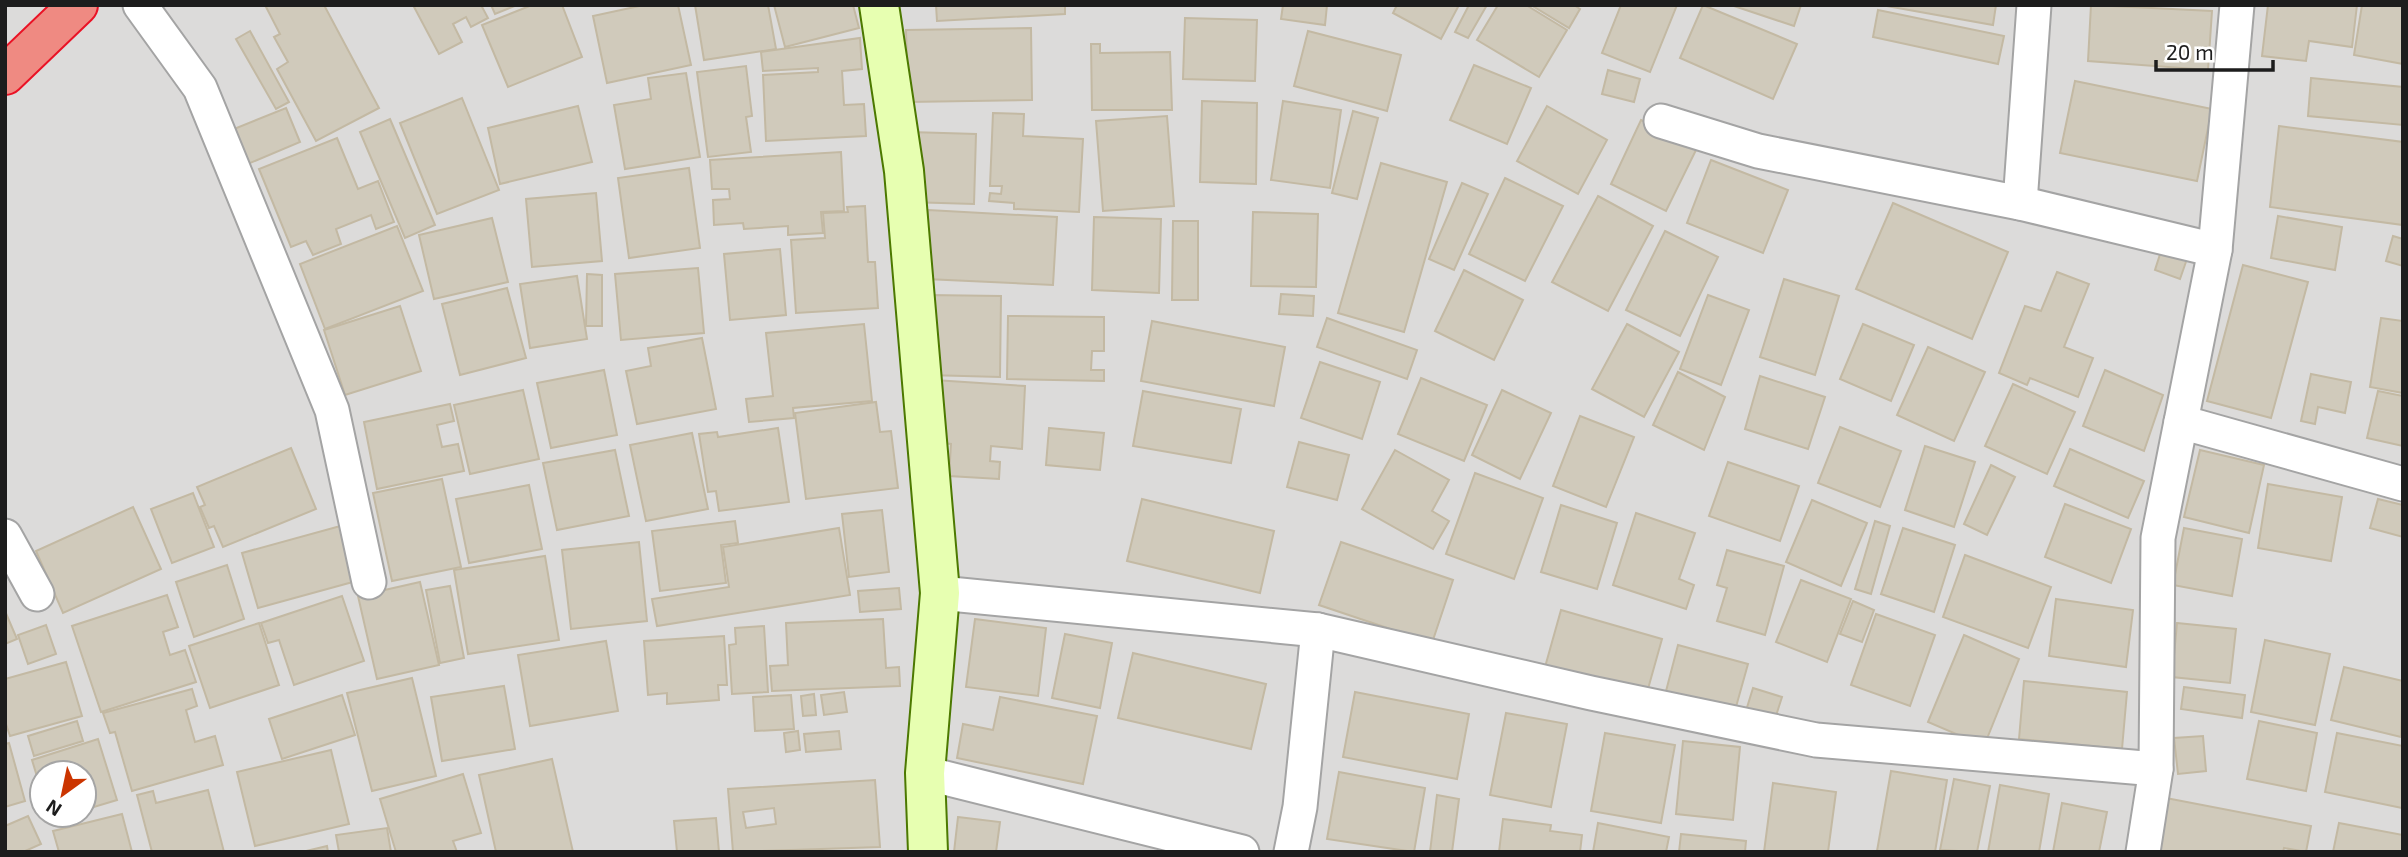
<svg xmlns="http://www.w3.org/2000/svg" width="2408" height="857" font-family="'Exo 2',sans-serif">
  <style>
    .residential { fill: #dcdbda; fill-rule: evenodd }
    .building { fill: #d0cabb; stroke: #c3b9a3; stroke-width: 2; fill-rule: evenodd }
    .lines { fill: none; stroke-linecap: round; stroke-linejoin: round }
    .street-casing { stroke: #a4a4a4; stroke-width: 37 }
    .secondary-casing { stroke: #4c7900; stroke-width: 42 }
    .highway-casing { stroke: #ea1225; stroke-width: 42 }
    .street { stroke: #fff; stroke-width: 33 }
    .secondary { stroke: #e7ffb1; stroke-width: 38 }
    .highway { stroke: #ef8a82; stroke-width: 38 }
  </style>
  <rect width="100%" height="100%" fill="#f0efe2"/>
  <path class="residential" d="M5 5H2403V852H5ZM42 773H84V815H42Z"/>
  <g class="building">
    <path d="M265 5H324L379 108 316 141 277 69 288 62 274 37 280 34Z"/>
    <path d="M413 5H481L488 18 471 27 466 17 453 24 462 42 439 54Z"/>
    <path d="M491 5H517L495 14Z"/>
    <path d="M532 5H562L582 57 508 87 482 25Z"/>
    <path d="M644 5H678L691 65 607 83 593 16Z"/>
    <path d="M695 5H768L776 49 704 60Z"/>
    <path d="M774 5H853L859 28 785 47Z"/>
    <path d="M936 5H1065V14L937 21Z"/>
    <path d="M1283 5H1327L1325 25 1281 19Z"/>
    <path d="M1397 5H1459L1441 39 1393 13Z"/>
    <path d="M1469 5H1487L1468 38 1455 32Z"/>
    <path d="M1498 5H1526L1567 30 1539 77 1477 40Z"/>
    <path d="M1531 5H1574L1580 9 1569 28Z"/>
    <path d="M1621 5H1677L1650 72 1602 53Z"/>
    <path d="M1703 5 1797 44 1773 99 1680 58Z"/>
    <path d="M1731 5H1801L1794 26Z"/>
    <path d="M1881 5H1996L1993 25Z"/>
    <path d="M2091 5 2212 11 2208 70 2088 61Z"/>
    <path d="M2268 5H2357L2352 47 2309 41 2306 61 2262 56Z"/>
    <path d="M2362 5H2403V64L2354 55Z"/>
    <path d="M1878 10 2004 36 1998 64 1873 37Z"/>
    <path d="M1185 18 1257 20 1255 81 1183 79Z"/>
    <path d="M1031 28 1032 100 908 102 906 30Z"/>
    <path d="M250 31 289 102 276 109 236 39Z"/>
    <path d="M1308 31 1401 55 1387 111 1294 86Z"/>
    <path d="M860 38 862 69 842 71 844 105 864 104 866 136 766 141 763 75 818 72V68L763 71 761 52Z"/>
    <path d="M1091 44H1100V53L1170 52 1172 110H1092Z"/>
    <path d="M1474 65 1531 88 1507 144 1450 120Z"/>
    <path d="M746 66 752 116 746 117 751 152 708 157 697 72Z"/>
    <path d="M1608 70 1640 79 1634 102 1602 94Z"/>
    <path d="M686 73 700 157 625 169 614 105 651 99 648 78Z"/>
    <path d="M2311 78 2403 87V125L2308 116Z"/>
    <path d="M2075 81 2212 109 2197 181 2060 153Z"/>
    <path d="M462 98 499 190 437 214 400 123Z"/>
    <path d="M1202 101 1257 103 1256 184 1200 182Z"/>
    <path d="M1283 101 1341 110 1330 188 1271 180Z"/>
    <path d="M578 106 592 162 500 184 488 128Z"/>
    <path d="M1547 106 1607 140 1578 194 1517 161Z"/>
    <path d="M286 108 300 142 243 166 229 131Z"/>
    <path d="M1353 111 1378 118 1357 199 1332 193Z"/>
    <path d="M993 113 1024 114 1023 136 1083 139 1079 212 1014 209V203L989 201 990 193 1001 194 1002 186H990Z"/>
    <path d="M1167 116 1174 206 1103 211 1096 121Z"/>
    <path d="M390 119 435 225 405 238 360 132Z"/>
    <path d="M1641 120 1697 148 1666 211 1611 184Z"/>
    <path d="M2279 126 2403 142V225L2270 207Z"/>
    <path d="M910 132 976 134 974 204 908 202Z"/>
    <path d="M337 138 358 189 378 181 394 222 376 229 371 215 336 229 341 244 313 255 306 241 291 247 259 169Z"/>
    <path d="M841 152 844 211 821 212 823 233 788 235V226L744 229 743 223 714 225 713 200 730 199 729 189H712L710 160Z"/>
    <path d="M1711 160 1788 190 1763 253 1687 223Z"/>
    <path d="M1381 163 1447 182 1404 332 1338 313Z"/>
    <path d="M689 168 700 248 629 258 618 178Z"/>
    <path d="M1505 178 1563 206 1525 281 1469 254Z"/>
    <path d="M1462 183 1488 194 1454 270 1429 259Z"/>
    <path d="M596 193 602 261 532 267 526 199Z"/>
    <path d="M1598 196 1653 226 1608 311 1552 282Z"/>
    <path d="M1893 203 2008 252 1972 339 1856 289Z"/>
    <path d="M865 206 868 262H875L878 308 796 313 791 240 825 238 823 213 848 212 847 207Z"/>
    <path d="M928 210 1057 217 1053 285 926 279Z"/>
    <path d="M1253 212 1318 214 1316 287 1251 286Z"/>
    <path d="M2278 216 2342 227 2335 270 2271 258Z"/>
    <path d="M1094 217 1161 219 1159 293 1092 290Z"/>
    <path d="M492 218 508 282 434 299 419 235Z"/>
    <path d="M1173 221H1198V300H1172Z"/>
    <path d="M397 226 423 291 325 329 300 264Z"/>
    <path d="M1665 231 1718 257 1680 336 1626 310Z"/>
    <path d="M2393 236 2403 239V266L2386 261Z"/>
    <path d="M2162 248 2188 256 2180 279 2155 270Z"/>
    <path d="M780 249 786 315 730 320 724 254Z"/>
    <path d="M2243 265 2308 282 2271 418 2207 401Z"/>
    <path d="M698 268 704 333 621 340 615 274Z"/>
    <path d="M1464 270 1523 300 1494 360 1435 331Z"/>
    <path d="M2057 272 2089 284 2064 347 2093 358 2078 397 2030 378 2027 385 1999 373 2025 306 2041 311Z"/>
    <path d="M587 274 602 275V326H586Z"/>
    <path d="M577 276 587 339 530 348 520 284Z"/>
    <path d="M1784 279 1839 296 1815 375 1760 357Z"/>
    <path d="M507 288 526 358 460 375 442 304Z"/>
    <path d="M1281 294 1314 296 1313 316 1279 314Z"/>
    <path d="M928 295 1001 296 1000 377 927 375Z"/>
    <path d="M1708 295 1749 310 1721 385 1680 369Z"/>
    <path d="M400 306 421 371 345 395 324 330Z"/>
    <path d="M1008 316 1104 317V351H1092L1091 370H1104V381L1007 379Z"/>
    <path d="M1327 318 1417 350 1407 379 1317 347Z"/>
    <path d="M2381 318 2403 321V393L2370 387Z"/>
    <path d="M1152 321 1285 347 1274 406 1141 381Z"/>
    <path d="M864 324 872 401 793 408 794 418 749 422 746 399 773 396 766 333Z"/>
    <path d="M1627 324 1679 352 1644 417 1592 389Z"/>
    <path d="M1863 324 1914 345 1891 401 1840 379Z"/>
    <path d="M702 338 716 409 637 424 626 371 651 366 648 348Z"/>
    <path d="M1928 347 1985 372 1954 441 1897 415Z"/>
    <path d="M1320 362 1380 382 1362 439 1301 418Z"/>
    <path d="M604 370 617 435 551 448 537 383Z"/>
    <path d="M2105 370 2163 395 2144 451 2083 426Z"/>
    <path d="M1678 372 1725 397 1704 450 1653 425Z"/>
    <path d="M2311 374 2351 382 2345 413 2318 407 2315 424 2301 421Z"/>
    <path d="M1760 376 1825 397 1808 449 1745 429Z"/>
    <path d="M1421 378 1487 405 1464 461 1398 434Z"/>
    <path d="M934 380 1025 386 1022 449 991 446 990 461 1000 462 999 479 949 476 951 444 931 442Z"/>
    <path d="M2013 384 2075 412 2047 474 1985 446Z"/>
    <path d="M523 390 539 459 470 474 454 405Z"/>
    <path d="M1502 390 1551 413 1520 479 1472 455Z"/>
    <path d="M1143 391 1241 409 1231 463 1133 446Z"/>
    <path d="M2378 391 2403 396V446L2367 438Z"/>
    <path d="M876 402 880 432 891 431 898 488 806 499 795 413Z"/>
    <path d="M450 404 454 421 437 425 442 447 458 444 464 471 377 489 364 422Z"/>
    <path d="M1580 416 1634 437 1606 507 1553 486Z"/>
    <path d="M1840 427 1901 451 1880 507 1818 483Z"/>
    <path d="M778 428 789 502 719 511 716 491 708 492 699 434 717 432 718 437Z"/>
    <path d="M1049 428 1104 433 1100 470 1046 465Z"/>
    <path d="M692 433 708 509 646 521 630 445Z"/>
    <path d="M1299 442 1349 455 1337 500 1287 487Z"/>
    <path d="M1925 446 1975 462 1954 527 1905 510Z"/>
    <path d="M291 448 316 509 223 547 214 526 209 528 200 507 205 505 197 487Z"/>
    <path d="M2070 449 2144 481 2128 518 2054 486Z"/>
    <path d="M615 450 629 516 557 530 543 463Z"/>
    <path d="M1395 450 1449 480 1432 511 1449 521 1433 549 1362 509Z"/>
    <path d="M2200 450 2264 465 2249 533 2184 517Z"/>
    <path d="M1728 462 1799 486 1780 541 1709 516Z"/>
    <path d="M1991 465 2015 477 1987 535 1964 524Z"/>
    <path d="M1475 473 1543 498 1514 579 1446 554Z"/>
    <path d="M442 479 461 567 392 581 373 493Z"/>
    <path d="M2268 484 2342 497 2331 561 2258 548Z"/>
    <path d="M529 485 542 549 469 563 456 499Z"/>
    <path d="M193 493 214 547 172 563 151 509Z"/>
    <path d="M1142 499 1274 531 1260 593 1127 561Z"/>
    <path d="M2378 499 2403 505V537L2370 528Z"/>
    <path d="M1812 500 1867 523 1841 586 1786 562Z"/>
    <path d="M2065 504 2131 529 2111 583 2045 557Z"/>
    <path d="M1561 505 1617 523 1597 589 1541 572Z"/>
    <path d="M133 507 161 569 63 613 36 551Z"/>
    <path d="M882 510 889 572 849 577 842 514Z"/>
    <path d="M1636 513 1695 533 1679 579 1694 585 1686 609 1613 585Z"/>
    <path d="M735 521 738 543 721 545 726 583 660 591 652 531Z"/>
    <path d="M1875 521 1890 526 1871 594 1855 589Z"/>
    <path d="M344 525 360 580 258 608 242 553Z"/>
    <path d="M839 528 850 595 657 626 652 599 729 587 723 547Z"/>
    <path d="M1903 528 1955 545 1934 612 1881 594Z"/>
    <path d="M2184 528 2242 539 2232 596 2173 585Z"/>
    <path d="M639 542 647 621 571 629 562 550Z"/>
    <path d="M1341 542 1453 580 1432 643 1319 605Z"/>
    <path d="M1727 550 1784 566 1765 635 1717 621 1727 588 1717 585Z"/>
    <path d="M1965 555 2051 587 2028 648 1943 617Z"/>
    <path d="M545 556 559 640 468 654 454 570Z"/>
    <path d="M227 565 244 619 194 637 176 582Z"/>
    <path d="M1801 580 1851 599 1827 662 1776 642Z"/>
    <path d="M420 582 439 665 377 679 358 596Z"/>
    <path d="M450 586 464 658 440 663 426 590Z"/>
    <path d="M899 588 901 609 860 612 858 591Z"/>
    <path d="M167 595 178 627 163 632 170 655 185 650 196 682 101 712 72 626Z"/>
    <path d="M342 596 364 661 294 685 279 640 268 643 261 623Z"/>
    <path d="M2056 599 2133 610 2126 667 2049 656Z"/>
    <path d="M1853 601 1874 610 1862 642 1840 634Z"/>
    <path d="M1561 610 1662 639 1646 696 1545 667Z"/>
    <path d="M5 611 17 639 5 644Z"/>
    <path d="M1876 614 1935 635 1910 706 1851 685Z"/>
    <path d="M883 619 886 668 899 667 900 686 772 691 770 666 788 665 786 623Z"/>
    <path d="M975 619 1046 628 1038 696 966 687Z"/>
    <path d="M259 623 279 685 210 708 189 646Z"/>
    <path d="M2177 623 2236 629 2230 683 2172 677Z"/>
    <path d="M46 625 56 654 28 664 18 635Z"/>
    <path d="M764 626 768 692 732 694 729 645 736 644 735 628Z"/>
    <path d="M1065 634 1112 643 1100 708 1052 698Z"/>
    <path d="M1964 635 2019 659 1984 746 1928 722Z"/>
    <path d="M724 636 727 685H718L719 700 667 704V693L648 695 644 641Z"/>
    <path d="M2265 640 2330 654 2315 725 2251 712Z"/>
    <path d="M606 641 618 711 530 726 518 655Z"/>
    <path d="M1678 645 1748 664 1734 714 1665 695Z"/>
    <path d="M1133 653 1266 684 1251 749 1118 718Z"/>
    <path d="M66 662 82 716 10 736 5 721V679Z"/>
    <path d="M2344 667 2403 681 2401 737 2331 720Z"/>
    <path d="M412 678 436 776 372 791 347 693Z"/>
    <path d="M2024 681 2127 692 2122 749 2019 739Z"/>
    <path d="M504 686 515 749 442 761 431 697Z"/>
    <path d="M2184 687 2245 695 2242 718 2181 709Z"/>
    <path d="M1753 688 1782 697 1774 722 1745 714Z"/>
    <path d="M192 689 197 706 186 710 195 742 215 736 223 765 132 791 115 732 110 733 103 713Z"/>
    <path d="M844 692 847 712 824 715 821 695Z"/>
    <path d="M1355 692 1469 714 1457 779 1343 757Z"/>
    <path d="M814 694 816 715 803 716 801 696Z"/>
    <path d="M342 695 355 735 282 759 269 719Z"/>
    <path d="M791 695 794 729 755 731 753 697Z"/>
    <path d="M1000 697 1097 716 1083 784 957 758 963 724 993 730Z"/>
    <path d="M1506 713 1567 724 1551 807 1490 795Z"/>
    <path d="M77 721 83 741 34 756 28 736Z"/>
    <path d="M2259 721 2317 733 2306 791 2247 779Z"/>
    <path d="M798 731 800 750 786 752 784 733Z"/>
    <path d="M839 731 841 749 806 752 804 734Z"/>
    <path d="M1605 733 1675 745 1661 823 1591 811Z"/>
    <path d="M2337 733 2403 746 2402 808 2325 792Z"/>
    <path d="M2203 736 2206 771 2178 774 2174 738Z"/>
    <path d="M98 739 117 800 84 810V773H42V793L32 760Z"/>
    <path d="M1683 741 1740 747 1733 820 1676 814Z"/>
    <path d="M9 743 25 801 5 807V744Z"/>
    <path d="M331 750 349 824 255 846 237 772Z"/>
    <path d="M552 759 573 852H496L479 775Z"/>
    <path d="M1891 771 1947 780 1935 852 1877 851Z"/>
    <path d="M1339 772 1425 788 1414 852 1327 839Z"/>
    <path d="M463 774 481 833 453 841 457 852H396L380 799Z"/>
    <path d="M1954 779 1990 786 1977 852 1940 850Z"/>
    <path d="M875 780 880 847 733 852 728 789ZM774 808 776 824 746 828 743 812Z"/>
    <path d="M1773 783 1836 792 1828 852H1764Z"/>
    <path d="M2000 785 2049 794 2039 852H1988Z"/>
    <path d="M208 790 224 852H152L137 795 153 791 156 803Z"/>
    <path d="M1437 795 1459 799 1452 852H1430Z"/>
    <path d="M2166 798 2311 826 2306 852 2284 848 2283 852H2156Z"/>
    <path d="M2062 803 2107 812 2099 852H2053Z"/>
    <path d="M122 814 132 852H59L53 831Z"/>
    <path d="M49 815H69L51 821Z"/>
    <path d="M28 816 41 844 23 852H5V826Z"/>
    <path d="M958 817 1000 822 996 852H954Z"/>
    <path d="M716 818 719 852H677L674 821Z"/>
    <path d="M1503 819 1551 825 1550 831 1582 835 1580 852H1499Z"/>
    <path d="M1598 823 1669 837 1666 852H1593Z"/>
    <path d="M2339 823 2403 835 2402 852H2333Z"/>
    <path d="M387 828 391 852H339L336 835Z"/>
    <path d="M1681 834 1746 841 1745 852H1679Z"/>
    <path d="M327 846 328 852H302Z"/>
  </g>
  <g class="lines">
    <g class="street-casing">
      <g id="street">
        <path d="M140 5 200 88 332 410 369 582"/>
        <path d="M1661 121 1758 151 2020 203 2215 250"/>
        <path d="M2020 203 2034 5"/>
        <path d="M2181 422 2403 484"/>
        <path d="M5 536 37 594"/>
        <path d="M940 593 1318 630 1591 693 1816 740 2156 769"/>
        <path d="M925 773 1242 852"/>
        <path d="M1291 852 1300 807 1318 630"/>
        <path d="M2143 852 2156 769 2158 538 2215 250 2237 5"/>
      </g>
    </g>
    <g class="secondary-casing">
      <path id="secondary" d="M879 5 904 171 940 593 925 773 928 852"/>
    </g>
    <g class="highway-casing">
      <path id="highway" d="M5 75 78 5"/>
    </g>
    <use href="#street" class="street"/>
    <use href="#secondary" class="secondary"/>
    <use href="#highway" class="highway"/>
  </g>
  <rect width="2408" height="857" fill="none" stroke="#1d1d1d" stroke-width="14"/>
  <g transform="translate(63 794) rotate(213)"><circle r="33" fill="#ffffff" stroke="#a5a5a5" stroke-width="2"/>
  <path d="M0-5L12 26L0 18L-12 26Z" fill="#cb3500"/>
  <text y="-10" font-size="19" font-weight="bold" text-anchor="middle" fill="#1d1d1d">N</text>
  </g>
  <path d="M2156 60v10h117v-10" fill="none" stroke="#1d1d1d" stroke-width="3.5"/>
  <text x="2166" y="60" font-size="21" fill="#1d1d1d" stroke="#ffffff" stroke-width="5" paint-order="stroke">20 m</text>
</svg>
